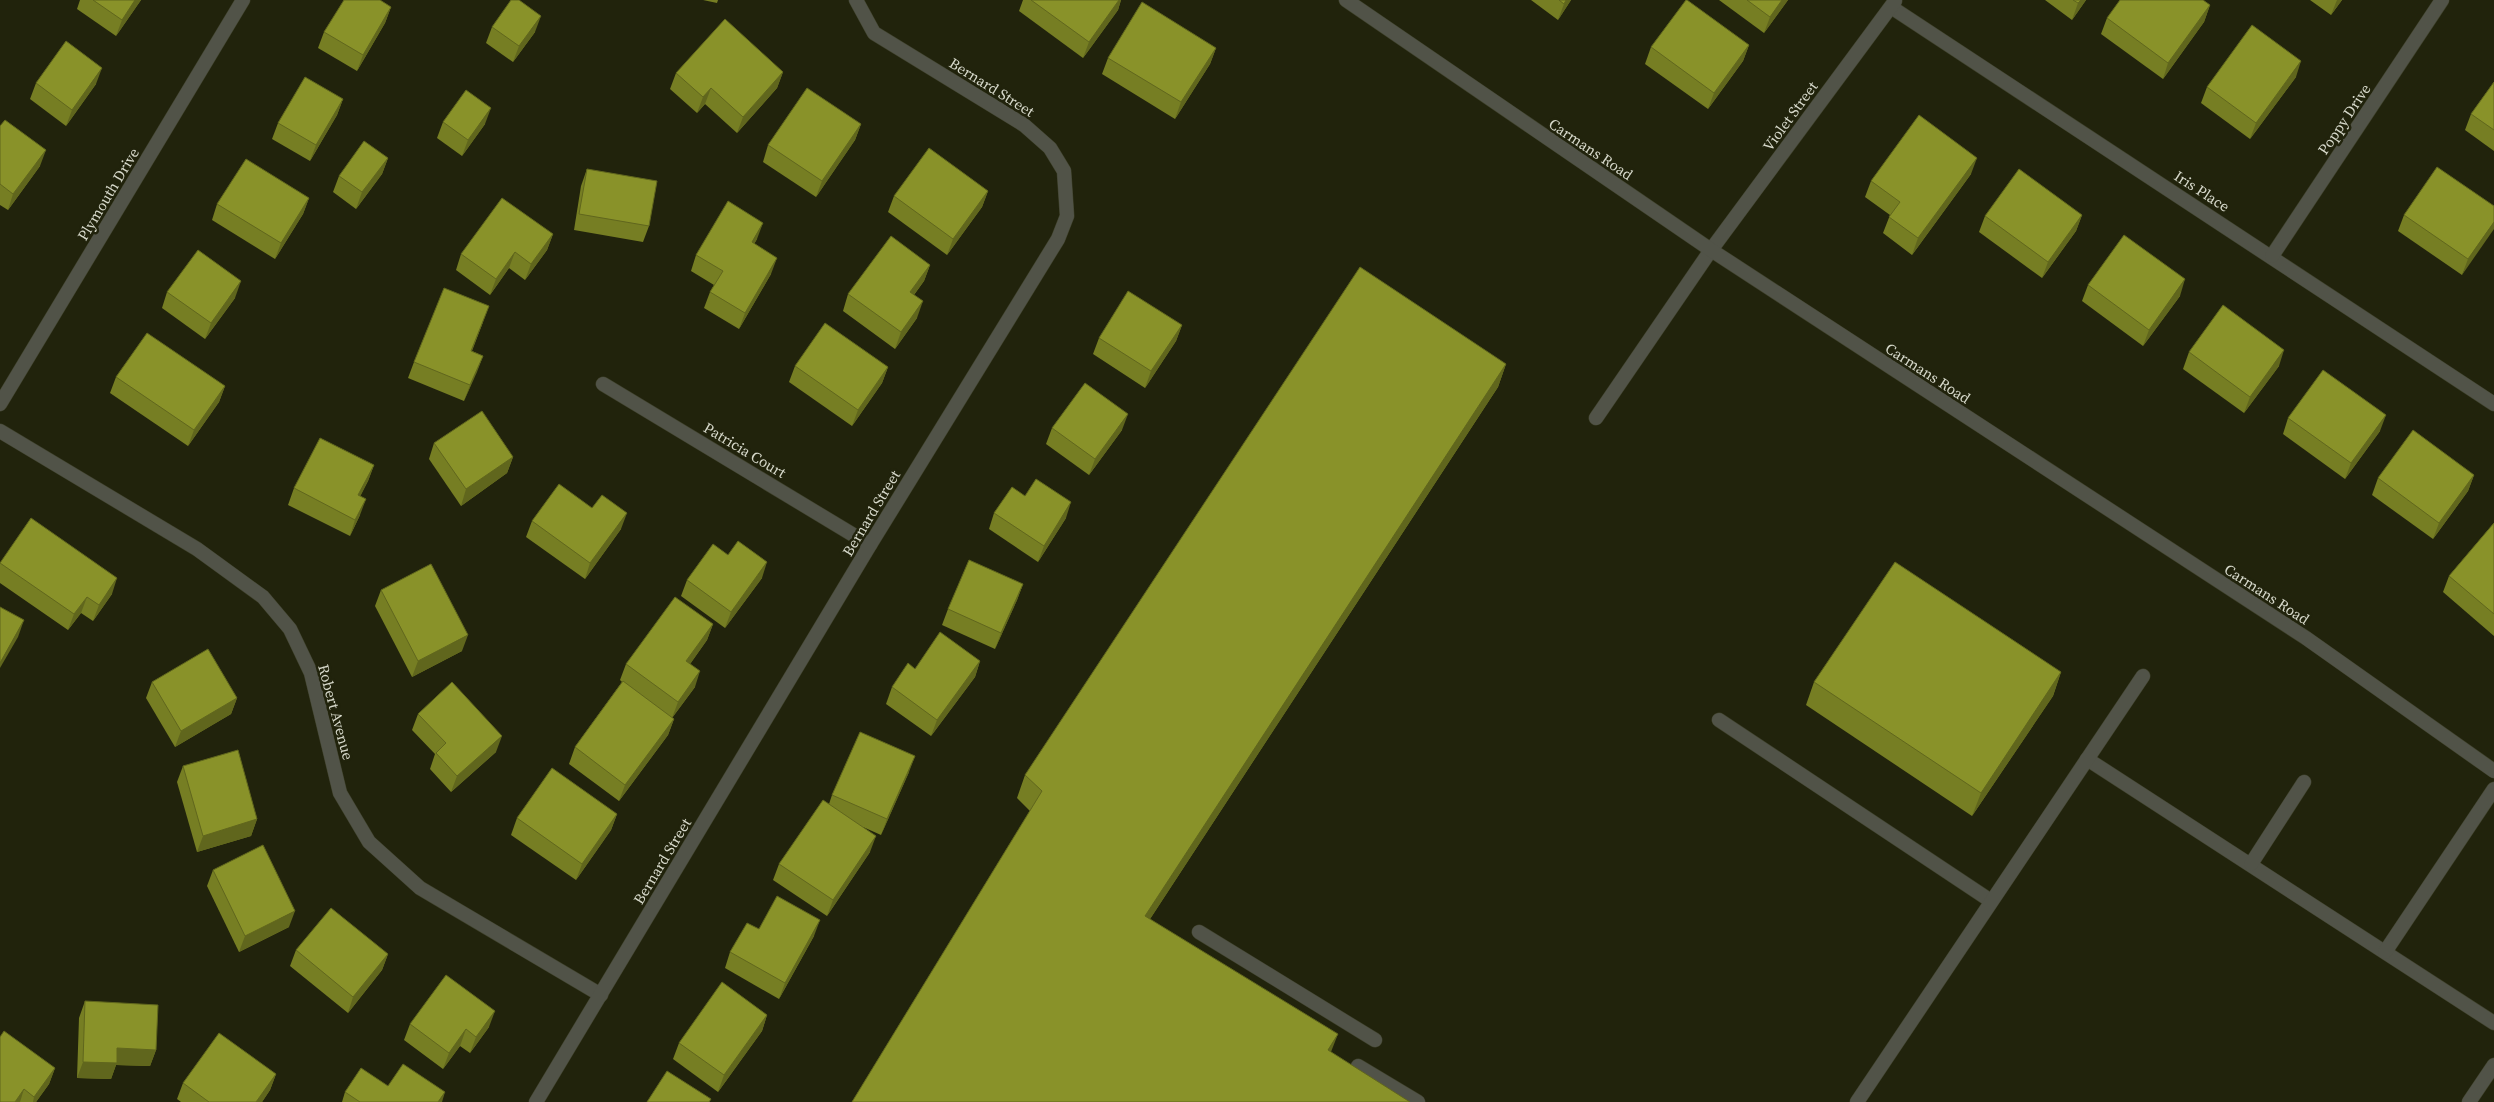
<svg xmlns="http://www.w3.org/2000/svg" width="2494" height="1102" font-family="'Source Serif 4',serif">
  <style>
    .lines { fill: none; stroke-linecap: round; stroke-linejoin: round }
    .service-casing { stroke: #3e402a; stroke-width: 15 }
    .minor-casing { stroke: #3e402a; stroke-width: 15 }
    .tertiary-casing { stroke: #3e402a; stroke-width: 15 }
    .service { stroke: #515348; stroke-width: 14 }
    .minor { stroke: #515348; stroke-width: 14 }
    .tertiary { stroke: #515348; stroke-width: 14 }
    .wall { fill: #767e23 }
    .shaded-wall { fill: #60661d }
    .building { fill: #899229; stroke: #60661d }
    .labels { text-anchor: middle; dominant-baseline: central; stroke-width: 5; stroke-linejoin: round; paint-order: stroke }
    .street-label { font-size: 15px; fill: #d6d8ca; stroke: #21230c }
  </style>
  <rect width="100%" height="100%" fill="#21230c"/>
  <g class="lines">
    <g class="service-casing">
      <g id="service">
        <path d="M1596 418 1711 250"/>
        <path d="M1719 720 1991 901"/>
        <path d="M2087 759 2494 1023"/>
        <path d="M2251 864 2304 782"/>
        <path d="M1199 932 1375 1040"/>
        <path d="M2385 952 2494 789"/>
        <path d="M1358 1066 1418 1102"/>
        <path d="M1857 1102 2143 676"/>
        <path d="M2469 1102 2494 1065"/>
      </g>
    </g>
    <g class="minor-casing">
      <g id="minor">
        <path d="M1891 7 2494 404"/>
        <path d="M1711 250 1895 1"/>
        <path d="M2272 256 2442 0"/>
        <path d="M603 384 870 545"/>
        <path d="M0 404 243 0"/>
        <path d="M0 431 197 549 263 597 290 629 311 673 340 793 369 842 420 888 601 995"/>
        <path d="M536 1102 870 545 1058 239 1067 216 1064 171 1050 148 1024 125 874 33 856 0"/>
      </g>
    </g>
    <g class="tertiary-casing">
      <path id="tertiary" d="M1346 0 1711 250 2306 638 2494 771"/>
    </g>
    <use href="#service" class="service"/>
    <use href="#minor" class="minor"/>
    <use href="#tertiary" class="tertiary"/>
  </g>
  <g class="wall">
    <path d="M80 0H141L116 36 77 9Z"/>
    <path d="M703 0H718L717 3Z"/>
    <path d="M1023 0H1121L1118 10 1083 58 1019 11Z"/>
    <path d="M1531 0H1571L1558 20Z"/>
    <path d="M1719 0H1788L1764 33Z"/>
    <path d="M2045 0H2086L2072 20Z"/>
    <path d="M2310 0H2342L2331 15Z"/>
    <path d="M2210 5 2204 22 2163 79 2101 34 2107 18Z"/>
    <path d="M391 7 385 23 357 71 318 48 324 32Z"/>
    <path d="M492 27 535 32 513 62 486 43Z"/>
    <path d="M1749 45 1743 61 1708 109 1645 64 1651 47Z"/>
    <path d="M1216 48 1210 64 1175 119 1102 74 1108 58Z"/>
    <path d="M783 72 777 88 737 133 705 104 697 113 670 89 676 73Z"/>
    <path d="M2296 77 2250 139 2201 103 2207 87Z"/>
    <path d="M2494 82V151L2465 130 2471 114Z"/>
    <path d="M36 83 96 84 66 126 30 99Z"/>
    <path d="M343 99 337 115 310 161 272 139 278 123Z"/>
    <path d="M443 122 485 124 462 156 437 138Z"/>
    <path d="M861 124 855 140 816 197 763 162 768 145Z"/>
    <path d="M0 126 40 166 8 210 0 205Z"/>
    <path d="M388 158 382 174 356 209 333 192 339 176Z"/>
    <path d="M587 169 649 226 643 242 574 230 581 186Z"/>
    <path d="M1971 174 1912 255 1883 233 1890 215 1865 197 1871 181Z"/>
    <path d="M988 191 982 207 947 255 888 212 894 196Z"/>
    <path d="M309 198 303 214 275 259 212 220 217 204Z"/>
    <path d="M2494 206 2462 275 2398 231 2404 215Z"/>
    <path d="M2082 215 2076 231 2042 278 1979 232 1985 216Z"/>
    <path d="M553 234 547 250 525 280 509 268 490 295 456 270 461 254Z"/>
    <path d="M757 239 754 244 771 274 739 329 704 308 710 292 714 285 691 271 696 255Z"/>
    <path d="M930 265 924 281 914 295 917 318 895 349 843 311 848 294Z"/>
    <path d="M2088 285 2180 296 2143 346 2082 301Z"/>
    <path d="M167 292 235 298 205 339 162 308Z"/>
    <path d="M483 322 472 351 483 356 464 401 408 378 414 362Z"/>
    <path d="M1182 325 1176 341 1145 388 1093 354 1099 338Z"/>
    <path d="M2189 352 2279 366 2244 413 2183 369Z"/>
    <path d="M1506 364 1498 387 1150 919 1331 1052 852 1102 1030 811 1017 798 1025 775Z"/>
    <path d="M795 366 888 367 882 383 852 426 789 382Z"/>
    <path d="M116 377 225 386 219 402 188 446 110 393Z"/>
    <path d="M2288 418 2380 431 2345 479 2283 434Z"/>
    <path d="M1052 428 1122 430 1089 475 1046 444Z"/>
    <path d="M434 443 513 457 507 473 461 506 429 459Z"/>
    <path d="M374 465 368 481 360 496V515L350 536 288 505 294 488Z"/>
    <path d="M2474 475 2468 491 2433 539 2372 495 2378 478Z"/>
    <path d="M1025 496 1066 518 1038 562 989 529 994 513Z"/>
    <path d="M592 508 621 529 585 579 526 537 532 521Z"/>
    <path d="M2494 523V636L2443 592 2449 576Z"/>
    <path d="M728 555 762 578 725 628 681 596 687 580Z"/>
    <path d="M0 562 112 594 93 621 81 613 68 630 0 583Z"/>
    <path d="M1023 584 1017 600 995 649 942 625 948 609Z"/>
    <path d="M381 590 462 651 412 677 375 606Z"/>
    <path d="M713 624 707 640 690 664 695 687 672 718 674 719 668 735 619 801 569 764 575 747 622 682 620 680 626 664Z"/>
    <path d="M980 661 975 677 931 736 886 704 892 687 915 669Z"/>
    <path d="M2061 672 2053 696 1972 816 1806 705 1814 682Z"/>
    <path d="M152 682 237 698 231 714 175 747 146 698Z"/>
    <path d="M418 714 496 752 451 792 430 769 435 754 412 730Z"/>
    <path d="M183 766 257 819 251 836 197 852 177 782Z"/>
    <path d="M909 772 881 835 863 827 870 852 827 916 773 880 779 864 829 804 832 795Z"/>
    <path d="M617 814 611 830 576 880 511 835 517 818Z"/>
    <path d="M213 870 289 927 239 952 207 886Z"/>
    <path d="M759 929 814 936 779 999 725 968 730 952Z"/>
    <path d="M296 950 388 954 382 970 348 1013 290 966Z"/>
    <path d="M85 1001 156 1050 150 1066 116 1065 111 1079 77 1078 79 1018Z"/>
    <path d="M767 1015 762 1031 718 1092 673 1059 679 1043Z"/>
    <path d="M410 1024 489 1027 470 1053 460 1046 443 1069 404 1040Z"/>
    <path d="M55 1068 49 1084 36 1102H0Z"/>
    <path d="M276 1074 270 1090 262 1102H181L177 1099 183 1083Z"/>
    <path d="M388 1086 442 1102H342L345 1092Z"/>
  </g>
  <g class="shaded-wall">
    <path d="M135 0H141L116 36 122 20Z"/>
    <path d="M1119 0H1121L1118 10 1083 58 1089 42Z"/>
    <path d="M1566 0H1571L1558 20 1564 4Z"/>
    <path d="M1782 0H1788L1764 33 1770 17Z"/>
    <path d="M2081 0H2086L2072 20 2078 3Z"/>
    <path d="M2337 0H2342L2331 15Z"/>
    <path d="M2210 5 2204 22 2163 79 2168 63Z"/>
    <path d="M391 7 385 23 357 71 363 55Z"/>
    <path d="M541 16 535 32 513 62 519 46Z"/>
    <path d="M1749 45 1743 61 1708 109 1714 93Z"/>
    <path d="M1216 48 1210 64 1175 119 1181 102Z"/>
    <path d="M2301 61 2296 77 2250 139 2256 123Z"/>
    <path d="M102 68 96 84 66 126 72 110Z"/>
    <path d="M783 72 777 88 737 133 743 117Z"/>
    <path d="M711 88 705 104 697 113 703 97Z"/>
    <path d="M343 99 337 115 310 161 316 145Z"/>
    <path d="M491 108 485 124 462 156 468 140Z"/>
    <path d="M861 124 855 140 816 197 822 181Z"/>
    <path d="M46 150 40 166 8 210 13 194Z"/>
    <path d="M388 158 382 174 356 209 362 192Z"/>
    <path d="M1977 158 1971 174 1912 255 1918 238Z"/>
    <path d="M988 191 982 207 947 255 953 239Z"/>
    <path d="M309 198 303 214 275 259 281 243Z"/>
    <path d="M2082 215 2076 231 2042 278 2048 262Z"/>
    <path d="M2494 222V229L2462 275 2468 259Z"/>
    <path d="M763 223 757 239 746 258 752 242Z"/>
    <path d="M553 234 547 250 525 280 531 264Z"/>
    <path d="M515 252 509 268 490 295 496 279Z"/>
    <path d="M777 258 771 274 739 329 745 313Z"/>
    <path d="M930 265 924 281 904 308 910 292Z"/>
    <path d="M2185 279 2180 296 2143 346 2149 330Z"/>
    <path d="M241 281 235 298 205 339 211 323Z"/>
    <path d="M923 301 917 318 895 349 901 332Z"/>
    <path d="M489 306 483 322 465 367 471 351Z"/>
    <path d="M1182 325 1176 341 1145 388 1151 371Z"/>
    <path d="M2284 350 2279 366 2244 413 2250 397Z"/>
    <path d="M483 356 477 372 464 401 470 385Z"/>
    <path d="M1506 364 1498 387 1137 939 1145 916Z"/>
    <path d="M888 367 882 383 852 426 858 410Z"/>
    <path d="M225 386 219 402 188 446 194 430Z"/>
    <path d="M1128 414 1122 430 1089 475 1095 459Z"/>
    <path d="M2386 415 2380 431 2345 479 2351 463Z"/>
    <path d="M513 457 507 473 461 506 466 489Z"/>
    <path d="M374 465 368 481 353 511 358 495Z"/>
    <path d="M2474 475 2468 491 2433 539 2439 523Z"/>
    <path d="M366 499 360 515 350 536 355 520Z"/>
    <path d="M1071 502 1066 518 1038 562 1044 546Z"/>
    <path d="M627 513 621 529 585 579 590 563Z"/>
    <path d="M767 562 762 578 725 628 731 612Z"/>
    <path d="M117 578 112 594 93 621 99 605Z"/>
    <path d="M1023 584 1017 600 995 649 1001 633Z"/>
    <path d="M87 597 81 613 68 630 74 614Z"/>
    <path d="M24 620 18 637 0 668V663Z"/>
    <path d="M713 624 707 640 681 677 686 661Z"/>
    <path d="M468 635 462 651 412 677 418 661Z"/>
    <path d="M980 661 975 677 931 736 937 720Z"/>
    <path d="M700 671 695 687 672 718 678 702Z"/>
    <path d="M2061 672 2053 696 1972 816 1981 793Z"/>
    <path d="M237 698 231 714 175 747 181 731Z"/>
    <path d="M674 719 668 735 619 801 625 785Z"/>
    <path d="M502 736 496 752 451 792 457 776Z"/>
    <path d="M915 756 909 772 881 835 887 819Z"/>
    <path d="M617 814 611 830 576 880 582 864Z"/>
    <path d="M257 819 251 836 197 852 203 836Z"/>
    <path d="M876 836 870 852 827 916 833 900Z"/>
    <path d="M295 911 289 927 239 952 245 936Z"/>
    <path d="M820 920 814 936 779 999 785 983Z"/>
    <path d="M388 954 382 970 348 1013 353 997Z"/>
    <path d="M495 1011 489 1027 470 1053 476 1037Z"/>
    <path d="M767 1015 762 1031 718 1092 724 1075Z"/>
    <path d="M466 1029 460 1046 443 1069 449 1053Z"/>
    <path d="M1338 1034 1329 1057 1328 1050Z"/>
    <path d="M117 1048 156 1050 150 1066 116 1065 111 1079 77 1078 83 1062Z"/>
    <path d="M55 1068 49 1084 36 1102H33L34 1097Z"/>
    <path d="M276 1074 270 1090 262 1102H256Z"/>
    <path d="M24 1089 20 1102H15Z"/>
    <path d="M445 1092 442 1102H438Z"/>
  </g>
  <g class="building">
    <path d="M93 0H135L122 20Z"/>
    <path d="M344 0H380L391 7 363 55 324 32Z"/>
    <path d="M511 0H519L541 16 519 46 492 27Z"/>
    <path d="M1031 0H1119L1089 42Z"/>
    <path d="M1559 0H1566L1564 4Z"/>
    <path d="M1686 0H1687L1749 45 1714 93 1651 47Z"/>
    <path d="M1747 0H1782L1770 17Z"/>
    <path d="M2073 0H2081L2078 3Z"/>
    <path d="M2120 0H2203L2210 5 2168 63 2107 18Z"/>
    <path d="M1142 2 1216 48 1181 102 1108 58Z"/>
    <path d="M725 19 783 72 743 117 711 88 703 97 676 73Z"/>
    <path d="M2252 25 2301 61 2256 123 2207 87Z"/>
    <path d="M66 41 102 68 72 110 36 83Z"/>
    <path d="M305 77 343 99 316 145 278 123Z"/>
    <path d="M2494 82V130L2471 114Z"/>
    <path d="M807 88 861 124 822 181 768 145Z"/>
    <path d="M466 90 491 108 468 140 443 122Z"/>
    <path d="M1919 115 1977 158 1918 238 1889 217 1900 202 1871 181Z"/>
    <path d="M5 120 46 150 13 194 0 184V126Z"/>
    <path d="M364 141 388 158 362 192 339 176Z"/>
    <path d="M929 148 988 191 953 239 894 196Z"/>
    <path d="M246 159 309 198 281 243 217 204Z"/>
    <path d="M2437 167 2494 206V222L2468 259 2404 215Z"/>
    <path d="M587 169 657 181 649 226 579 214Z"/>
    <path d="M2019 169 2082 215 2048 262 1985 216Z"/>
    <path d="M502 198 553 234 531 264 515 252 496 279 461 254Z"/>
    <path d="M728 201 763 223 752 242 777 258 745 313 710 292 723 271 696 255Z"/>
    <path d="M2124 235 2185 279 2149 330 2088 285Z"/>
    <path d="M891 236 930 265 910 292 923 301 901 332 848 294Z"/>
    <path d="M198 250 241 281 211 323 167 292Z"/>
    <path d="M1360 267 1506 364 1145 916 1338 1034 1328 1050 1410 1102H852L1042 791 1025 775Z"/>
    <path d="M444 288 489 306 471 351 483 356 470 385 414 362Z"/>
    <path d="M1128 291 1182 325 1151 371 1099 338Z"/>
    <path d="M2223 305 2284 350 2250 397 2189 352Z"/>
    <path d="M825 323 888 367 858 410 795 366Z"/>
    <path d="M147 333 225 386 194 430 116 377Z"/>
    <path d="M2323 370 2386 415 2351 463 2288 418Z"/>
    <path d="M1085 383 1128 414 1095 459 1052 428Z"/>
    <path d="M482 411 513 457 466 489 434 443Z"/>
    <path d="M2413 430 2474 475 2439 523 2378 478Z"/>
    <path d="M320 438 374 465 358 495 366 499 355 520 294 488Z"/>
    <path d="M1036 479 1071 502 1044 546 994 513 1012 487 1025 496Z"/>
    <path d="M559 484 592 508 602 495 627 513 590 563 532 521Z"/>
    <path d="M31 518 117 578 99 605 87 597 74 614 0 563Z"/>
    <path d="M2494 523V614L2449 576Z"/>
    <path d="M738 541 767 562 731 612 687 580 713 544 728 555Z"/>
    <path d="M969 560 1023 584 1001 633 948 609Z"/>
    <path d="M1895 562 2061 672 1981 793 1814 682Z"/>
    <path d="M431 564 468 635 418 661 381 590Z"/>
    <path d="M675 597 713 624 686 661 700 671 678 702 626 664Z"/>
    <path d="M0 607 24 620 0 663Z"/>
    <path d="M940 632 980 661 937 720 892 687 908 663 915 669Z"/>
    <path d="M208 649 237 698 181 731 152 682Z"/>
    <path d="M623 681 674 719 625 785 575 747Z"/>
    <path d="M452 682 502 736 457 776 436 753 446 743 418 714Z"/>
    <path d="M860 732 915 756 887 819 832 795Z"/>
    <path d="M238 750 257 819 203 836 183 766Z"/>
    <path d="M552 768 617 814 582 864 517 818Z"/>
    <path d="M823 800 876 836 833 900 779 864Z"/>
    <path d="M263 845 295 911 245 936 213 870Z"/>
    <path d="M777 896 820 920 785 983 730 952 747 923 759 929Z"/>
    <path d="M331 908 388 954 353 997 296 950Z"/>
    <path d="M446 975 495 1011 476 1037 466 1029 449 1053 410 1024Z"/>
    <path d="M722 982 767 1015 724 1075 679 1043Z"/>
    <path d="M85 1001 158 1005 156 1050 117 1048V1063L83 1062Z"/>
    <path d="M4 1031 55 1068 34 1097 24 1089 15 1102H0V1037Z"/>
    <path d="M219 1033 276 1074 256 1102H209L183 1083Z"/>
    <path d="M403 1064 445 1092 438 1102H360L345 1092 361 1068 388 1086Z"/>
    <path d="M667 1071 711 1099 709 1102H647Z"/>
  </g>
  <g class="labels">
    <g class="street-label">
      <text transform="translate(992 87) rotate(32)">Bernard Street</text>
      <text transform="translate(1790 116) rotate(-54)">Violet Street</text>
      <text transform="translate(2344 119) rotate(-56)">Poppy Drive</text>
      <text transform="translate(1591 149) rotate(34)">Carmans Road</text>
      <text transform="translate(2202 191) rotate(33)">Iris Place</text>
      <text transform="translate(108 194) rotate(-59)">Plymouth Drive</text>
      <text transform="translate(1928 373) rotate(33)">Carmans Road</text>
      <text transform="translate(745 450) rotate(31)">Patricia Court</text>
      <text transform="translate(871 513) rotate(-59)">Bernard Street</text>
      <text transform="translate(2267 594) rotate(33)">Carmans Road</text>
      <text transform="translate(336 712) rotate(75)">Robert Avenue</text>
      <text transform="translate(662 861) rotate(-59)">Bernard Street</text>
    </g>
  </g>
</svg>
